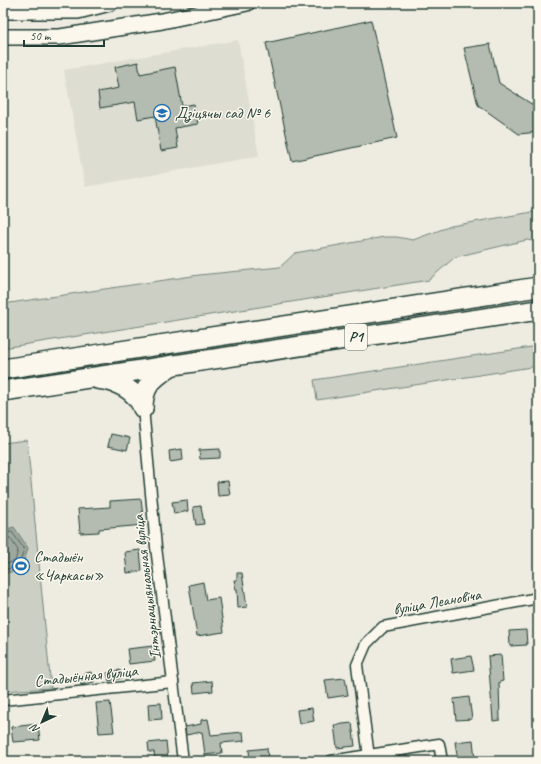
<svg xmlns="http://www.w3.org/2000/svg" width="541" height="764" font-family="Caveat,sans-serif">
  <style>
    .built { fill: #ddddd2 }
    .green { fill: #cbcfc4; stroke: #75867c }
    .water { fill: #9fa89f; stroke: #6c7d74 }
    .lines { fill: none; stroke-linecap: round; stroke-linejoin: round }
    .shore { stroke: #52685f; stroke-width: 1 }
    .building { fill: #b4bbb0; stroke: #1f3d34 }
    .street-casing { stroke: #1f3d34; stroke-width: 13 }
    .secondary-casing { stroke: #1f3d34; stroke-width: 18 }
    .highway-casing { stroke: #1f3d34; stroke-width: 22 }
    .street { stroke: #fbf7ec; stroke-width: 10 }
    .secondary { stroke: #fbf7ec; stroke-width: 15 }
    .highway { stroke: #fbf7ec; stroke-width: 19 }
    .labels { text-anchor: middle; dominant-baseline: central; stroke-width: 3; stroke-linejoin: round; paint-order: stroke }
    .shield { fill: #fbf7ec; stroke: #61756b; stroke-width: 1 }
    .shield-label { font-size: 15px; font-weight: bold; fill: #1f3d34 }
    .poi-label { font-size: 16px; fill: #1f3d34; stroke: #fbf7ec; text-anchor: start }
    .street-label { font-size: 16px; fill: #1f3d34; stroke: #fbf7ec }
  </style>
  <rect width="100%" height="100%" fill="#eeece1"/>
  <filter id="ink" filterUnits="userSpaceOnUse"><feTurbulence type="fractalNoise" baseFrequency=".025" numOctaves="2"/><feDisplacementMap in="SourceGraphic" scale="8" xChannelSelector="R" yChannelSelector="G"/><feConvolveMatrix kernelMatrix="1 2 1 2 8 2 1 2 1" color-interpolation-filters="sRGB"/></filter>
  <g filter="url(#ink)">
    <path class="built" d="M238 40 259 156 85 187 64 70Z"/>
    <g class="green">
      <path d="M538 211V242L527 240 455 257 429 280 3 348V304L199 275 280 267 295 253 384 237H397L413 240 451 226Z"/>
      <path d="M538 346V366L317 400 314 380Z"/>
      <path d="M27 440 51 688 3 691V443Z"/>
    </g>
    <path class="water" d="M14 527 28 548 22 569 3 574V530Z"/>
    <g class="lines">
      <g class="shore">
        <path d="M3 533 12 532 24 549 19 566 3 570"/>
        <path d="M3 538H10L18 550 15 561 3 565"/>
      </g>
    </g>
    <g class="building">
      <path d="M371 20 397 138 292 161 266 43Z"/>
      <path d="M490 44 499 83 533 105H538V132L519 134 478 105 464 48Z"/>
      <path d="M138 62 140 74 175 67 182 106 194 104 198 124 175 128 178 148 161 151 155 116 138 119 135 102 100 108 98 92 119 88 115 67Z"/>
      <path d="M111 434 130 438 127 450 108 446Z"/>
      <path d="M182 449 183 460 170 462 169 451Z"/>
      <path d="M220 449V458L200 459 199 450Z"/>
      <path d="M228 481 230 495 218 496 217 482Z"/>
      <path d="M141 499 144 525 99 529V532L80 533 78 509 110 507V501Z"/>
      <path d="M187 500 188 511 174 514 172 502Z"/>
      <path d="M201 506 204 524 196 525 193 507Z"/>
      <path d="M140 550 142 571 127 573 125 552Z"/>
      <path d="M237 573H242L247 607 238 608 237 589 236 590 234 580H237Z"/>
      <path d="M203 582 206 600 219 598 224 632 197 636 189 585Z"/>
      <path d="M526 630 527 645 510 646 509 631Z"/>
      <path d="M153 646 155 661 129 664 127 649Z"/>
      <path d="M501 655 503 681 499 682 500 720 493 721 488 656Z"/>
      <path d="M471 656 474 670 453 673 451 659Z"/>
      <path d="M120 670 122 678 109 681 107 673Z"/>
      <path d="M91 672 94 682 81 685 78 675Z"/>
      <path d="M345 678 348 695 328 698 325 680Z"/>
      <path d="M212 681 213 691 194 693 193 683Z"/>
      <path d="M469 697 472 719 456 720 454 699Z"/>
      <path d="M110 702 114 732 99 733 96 703Z"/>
      <path d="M161 703 162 719 149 720 148 704Z"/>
      <path d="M312 708 314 721 299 724 297 710Z"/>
      <path d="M208 719 211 735 243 732 244 741 221 743 222 753 205 755 202 732 186 735 185 727 201 724V720Z"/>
      <path d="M352 723 355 746 337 748 334 725Z"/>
      <path d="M38 724 40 740 13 742 11 727Z"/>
      <path d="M473 740 475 759 458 761 455 742Z"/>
      <path d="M166 741 168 760 155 761 154 752H149L148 743Z"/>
      <path d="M267 748 268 759 250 761 249 750Z"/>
    </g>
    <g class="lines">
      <g class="street-casing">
        <g id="street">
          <path d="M143 408 156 547 183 761"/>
          <path d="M3 700 173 682"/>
          <path d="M369 757 357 665 366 644 383 627 538 598"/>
          <path d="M331 761 439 744 442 761"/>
        </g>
      </g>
      <g class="secondary-casing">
        <g id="secondary">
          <path d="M3 11H78L110 3"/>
          <path d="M3 37H60L162 21 247 3"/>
        </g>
      </g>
      <g class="highway-casing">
        <g id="highway">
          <path d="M3 369 538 287"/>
          <path d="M97 379C117 381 135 389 143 408"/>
          <path d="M3 391 538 310"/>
          <path d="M143 408C143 384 154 378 172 365"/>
        </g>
      </g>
      <use href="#street" class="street"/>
      <use href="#secondary" class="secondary"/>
      <use href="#highway" class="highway"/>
    </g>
  </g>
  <defs>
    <g id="school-ring" transform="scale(0.9)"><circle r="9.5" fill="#fbf7ec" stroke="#1f6fb2" stroke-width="1.5"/><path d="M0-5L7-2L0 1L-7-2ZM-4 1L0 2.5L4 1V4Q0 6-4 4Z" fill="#1f6fb2"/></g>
    <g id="stadium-ring" transform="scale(0.9)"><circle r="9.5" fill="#fbf7ec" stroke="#1f6fb2" stroke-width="1.5"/><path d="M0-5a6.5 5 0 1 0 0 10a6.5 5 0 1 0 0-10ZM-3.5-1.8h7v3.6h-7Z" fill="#1f6fb2"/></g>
  </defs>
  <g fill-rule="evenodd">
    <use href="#school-ring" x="162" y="113"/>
    <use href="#stadium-ring" x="21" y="566"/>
  </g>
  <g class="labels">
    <rect class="shield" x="345" y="324" width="22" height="26" rx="3"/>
    <g class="shield-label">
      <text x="356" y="337">Р1</text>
    </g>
    <g class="poi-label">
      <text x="175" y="113">Дзіцячы сад № 6</text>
      <text x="34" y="557">Стадыён<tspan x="34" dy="18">«Чаркасы»</tspan></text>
    </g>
    <g class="street-label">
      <text transform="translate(147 587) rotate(-97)">Інтэрнацыянальная вуліца</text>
      <text transform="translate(437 602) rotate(-10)">вуліца Леановіча</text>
      <text transform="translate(86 676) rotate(-6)">Стадыённая вуліца</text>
    </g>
  </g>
  <rect width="541" height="764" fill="none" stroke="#fbf7ec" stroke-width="16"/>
  <rect x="8" y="8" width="525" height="748" fill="none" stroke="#1f3d34" stroke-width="1.5" filter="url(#ink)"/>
  <g transform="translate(42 722) rotate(224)" stroke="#fbf7ec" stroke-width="3" paint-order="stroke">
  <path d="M0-3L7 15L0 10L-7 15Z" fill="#1f3d34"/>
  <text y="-6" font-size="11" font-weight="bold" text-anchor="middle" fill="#1f3d34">N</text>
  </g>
  <path d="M24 40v6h80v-6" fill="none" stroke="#1f3d34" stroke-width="2"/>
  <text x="30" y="40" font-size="12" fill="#1f3d34" stroke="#fbf7ec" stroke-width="3" paint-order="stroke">50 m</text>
</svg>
